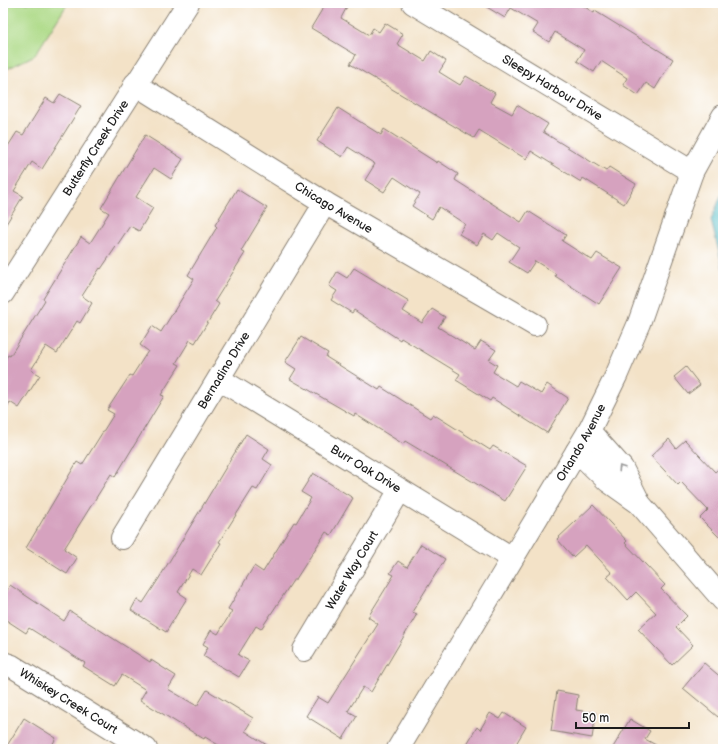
<svg xmlns="http://www.w3.org/2000/svg" width="726" height="752" font-family="'Balsamiq Sans',sans-serif">
  <style>
    .green { fill: #adda87; stroke: #647b52 }
    .water { fill: #4cbac2; stroke: #346b6f }
    .building { fill: #d6a2bf }
    .lines { fill: none; stroke-linecap: round; stroke-linejoin: round }
    .minor-casing { stroke: #887f72; stroke-width: 24 }
    .minor { stroke: #fff; stroke-width: 22 }
    .oneway { stroke: #999 }
    .labels { text-anchor: middle; dominant-baseline: central; stroke-width: 3; stroke-linejoin: round; paint-order: stroke }
    .street-label { font-size: 12px; fill: #1c1c1c; stroke: #fff }
  </style>
  <rect width="100%" height="100%" fill="#fff"/>
  <filter id="ink" filterUnits="userSpaceOnUse"><feTurbulence type="fractalNoise" baseFrequency=".025" numOctaves="2"/><feDisplacementMap in="SourceGraphic" scale="8" xChannelSelector="R" yChannelSelector="G"/><feConvolveMatrix kernelMatrix="1 2 1 2 8 2 1 2 1" color-interpolation-filters="sRGB"/></filter>
  <filter id="wash" filterUnits="userSpaceOnUse"><feTurbulence type="fractalNoise" baseFrequency=".012" numOctaves="4" result="noise"/><feDisplacementMap in="SourceGraphic" scale="16" xChannelSelector="R" yChannelSelector="G"/><feGaussianBlur stdDeviation="0.9" result="paint"/><feColorMatrix in="noise" values="0 0 0 0 0 0 0 0 0 0 0 0 0 0 0 0 0 1.4 0 .05"/><feComposite in="paint" operator="in"/></filter>
  <g filter="url(#wash)">
    <rect width="100%" height="100%" fill="#f3e2c7"/>
    <path class="green" d="M3 3H68L35 55 3 71Z"/>
    <path class="water" d="M723 191V269L711 220Z"/>
    <g id="blocks">
      <g class="building">
        <path d="M326 3H349L341 18 369 35 373 28 379 32 385 23 403 34 397 44 425 61 431 51 446 61 439 72 460 85 466 76 495 93 490 102 512 114 517 105 548 124 543 132 606 171 609 167 636 184 624 204 583 178 581 182 531 151 526 159 479 130 474 138 350 64 356 55 311 28Z"/>
        <path d="M480 3H579L594 13 595 11 673 59 655 89 646 83 638 95 623 85 627 78 601 61 594 72 577 61 584 50 555 32 549 42 533 32 538 24 511 8 505 18Z"/>
        <path d="M60 94 81 106 42 169 32 162 14 191 23 196 3 229V154L17 132 23 135 46 98 54 103Z"/>
        <path d="M338 108 381 135 384 129 437 163 438 161 458 174 455 180 521 222 528 211 566 235 562 241 592 260 597 253 622 268 599 304 555 276 556 274 535 261 527 273 509 262 519 247 498 233 493 240 484 234 477 245 459 234 465 224 439 207 432 219 412 206 420 194 394 177 384 192 365 180 375 164 348 147 342 157 317 141Z"/>
        <path d="M145 135 183 159 171 179 154 168 136 197 153 208 139 231 130 226 101 269 100 268 82 296 92 303 80 323 77 321 57 353 46 346 31 370 40 375 19 408 10 402 3 414V363L8 355 10 356 45 300 43 299 81 237 90 243 109 213 101 208Z"/>
        <path d="M237 189 267 208 241 251 245 253 215 301 219 304 195 343 190 340 176 363 180 365 161 395 164 396 115 477 111 474 64 549 77 558 67 574 26 548 77 462 82 465 114 414 107 410 130 375 132 376 148 351 140 345 152 326 161 332 194 279 188 275 217 227 215 225Z"/>
        <path d="M354 268 409 301 403 311 422 323 432 309 445 317 438 327 475 350 481 341 496 350 489 360 497 365 493 372 516 386 519 381 541 394 547 384 568 398 547 433 492 398 490 401 456 380 460 374 401 338 400 340 354 310 352 313 331 300 337 291 329 286 337 272 347 278Z"/>
        <path d="M301 337 328 353 326 357 379 390 381 387 430 418 433 414 490 450 493 446 527 466 505 501 405 441 403 444 355 414 354 416 290 379 296 369 285 362Z"/>
        <path d="M686 367 700 385 688 394 674 377Z"/>
        <path d="M246 434 269 449 263 459 272 465 257 490 253 488 219 542 221 543 201 575 192 569 178 592 187 598 166 632 131 610 137 599 143 603 158 580Z"/>
        <path d="M669 439 676 448 685 440 715 472 723 465V541L700 518 708 510 681 482 678 485 651 456Z"/>
        <path d="M313 473 353 498 331 535 326 532 296 579H294L261 629 256 626 238 655 249 661 239 677 203 656 208 647 203 644 211 630 218 634 232 611 228 609 254 566 263 572 294 522 296 523 311 498 301 492Z"/>
        <path d="M593 505 627 541 625 543 665 585 661 589 687 616 676 627 693 645 672 665 638 629 656 613 636 592 628 600 607 577 612 573 586 545 573 557 557 539Z"/>
        <path d="M421 544 445 559 412 612 417 614 371 692 363 687 348 711 357 716 343 739 306 716 318 697 328 703 378 624 368 617 394 575 390 573 398 561 407 567Z"/>
        <path d="M10 585 64 621 70 611 150 662 151 660 176 676 168 689 197 706 207 690 253 718 245 731 273 749H225L205 737 204 739 140 700 146 690 122 675 115 686 83 666 85 663 29 628 26 633 3 618V597Z"/>
        <path d="M704 663 723 679V711L718 717 683 688Z"/>
        <path d="M557 691 578 695 576 710 596 713 592 738 551 731Z"/>
        <path d="M490 713 500 719 504 713 526 727 513 749H464L477 727 480 730Z"/>
        <path d="M24 718 56 738 50 749H5Z"/>
        <path d="M630 719 650 731 645 739 663 749H612Z"/>
      </g>
    </g>
  </g>
  <g filter="url(#ink)">
    <use href="#blocks" fill-opacity="0" stroke="#887f72" stroke-width="1"/>
    <g class="lines">
      <g class="minor-casing">
        <g id="minor">
          <path id="s1" d="M413 3 692 172"/>
          <path id="s2" d="M135 84 325 203 535 325"/>
          <path id="s3" d="M3 293 188 3"/>
          <path id="s4" d="M219 379 512 558"/>
          <path d="M589 431 622 468 638 500"/>
          <path d="M577 451 608 481 639 503 723 600"/>
          <path id="s5" d="M122 538 325 203"/>
          <path id="s6" d="M304 650 400 490"/>
          <path id="s7" d="M3 663 12 666 146 749"/>
          <path id="s8" d="M398 749 589 431 616 376 639 323 692 172 723 116"/>
        </g>
      </g>
      <use href="#minor" class="minor"/>
    </g>
    <defs><path id="oneway-chevron" d="M-2-3.5L2.5 0L-2 3.5" fill="none" stroke-width="1.6" stroke-linecap="round" stroke-linejoin="round"/></defs>
    <use class="oneway" href="#oneway-chevron" transform="translate(621 468) rotate(-124)"/>
  </g>
  <g class="labels">
    <g class="street-label">
      <text stroke="none"><textPath href="#s1" startOffset="163">Sleepy Harbour Drive</textPath></text>
      <text stroke="none"><textPath href="#s3" startOffset="172">Butterfly Creek Drive</textPath></text>
      <text stroke="none"><textPath href="#s2" startOffset="234">Chicago Avenue</textPath></text>
      <text stroke="none"><textPath href="#s5" startOffset="196">Bernadino Drive</textPath></text>
      <text stroke="none"><textPath href="#s8" startOffset="357">Orlando Avenue</textPath></text>
      <text stroke="none"><textPath href="#s4" startOffset="172">Burr Oak Drive</textPath></text>
      <text stroke="none"><textPath href="#s6" startOffset="93">Water Way Court</textPath></text>
      <text stroke="none"><textPath href="#s7" startOffset="76">Whiskey Creek Court</textPath></text>
    </g>
  </g>
  <rect width="726" height="752" fill="none" stroke="#fff" stroke-width="16"/>
  <path d="M576 722v6h113v-6" fill="none" stroke="#1c1c1c" stroke-width="2"/>
  <text x="582" y="722" font-size="12" fill="#1c1c1c" stroke="#ffffff" stroke-width="3" paint-order="stroke">50 m</text>
</svg>
